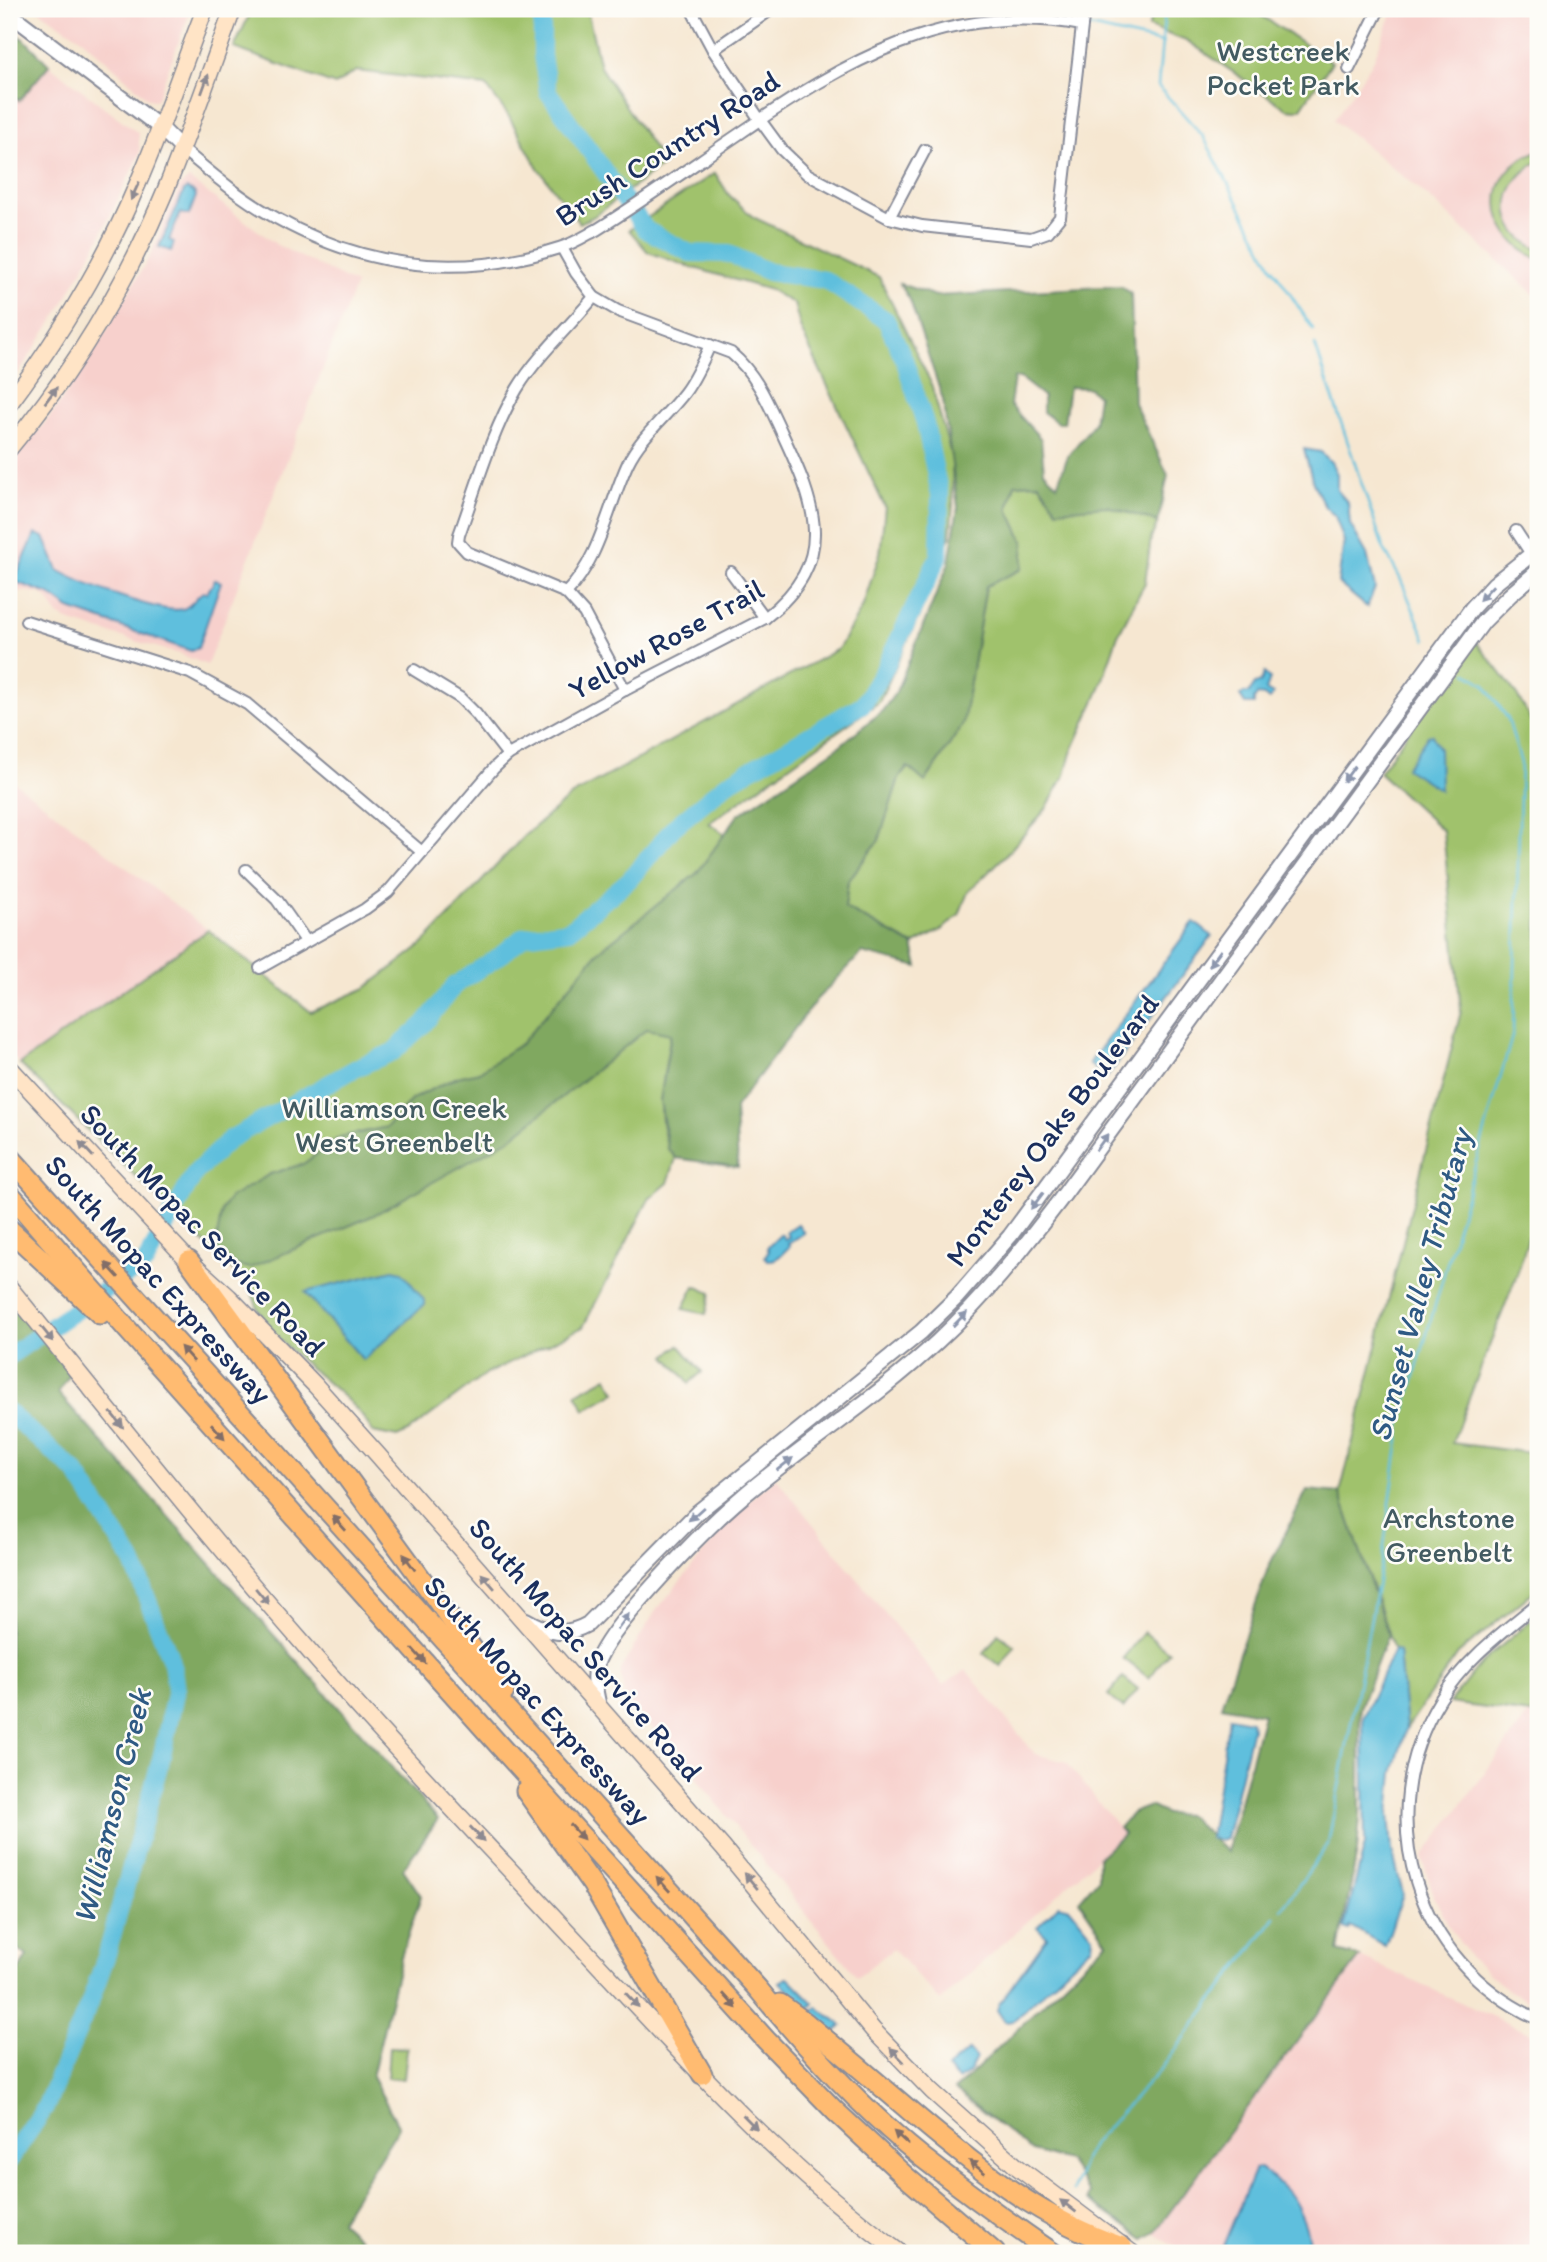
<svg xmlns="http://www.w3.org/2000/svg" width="1547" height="2262" font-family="Itim,sans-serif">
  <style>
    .built { fill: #f7d0cc }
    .green { fill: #a0c26c; stroke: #5e7865; stroke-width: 2 }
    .forest { fill: #80a860; stroke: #4e6c5f; stroke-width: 2; fill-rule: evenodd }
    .water { fill: #5ebfdd; stroke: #3c779e; stroke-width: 2 }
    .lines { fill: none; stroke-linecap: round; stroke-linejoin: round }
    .stream { stroke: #5ebfdd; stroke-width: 2.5 }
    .river { stroke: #5ebfdd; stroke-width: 18 }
    .minor-casing { stroke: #888b98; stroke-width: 14 }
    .tertiary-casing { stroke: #888b98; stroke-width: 18 }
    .secondary-casing { stroke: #888b98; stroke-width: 19 }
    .motorway-casing { stroke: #888b98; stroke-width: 23 }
    .minor { stroke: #fff; stroke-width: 10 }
    .tertiary { stroke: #fff; stroke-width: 14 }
    .secondary { stroke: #ffe4c6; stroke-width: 16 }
    .motorway { stroke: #ffbb71; stroke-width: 19 }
    .oneway { fill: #8d8a92 }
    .oneway2 { fill: #8d97ae }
    .oneway3 { fill: #826e67 }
    .labels { text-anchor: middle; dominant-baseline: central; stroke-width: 5; stroke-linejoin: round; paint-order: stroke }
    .park-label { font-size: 30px; fill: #435b62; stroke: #fdfcf7 }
    .street-label { font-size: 30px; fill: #1b2f5e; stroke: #fdfcf7 }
    .water-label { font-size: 32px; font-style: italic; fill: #2f5a84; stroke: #fdfcf7 }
  </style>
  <rect width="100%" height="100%" fill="#fdfcf7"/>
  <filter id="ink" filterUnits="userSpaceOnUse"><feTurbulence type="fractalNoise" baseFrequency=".0143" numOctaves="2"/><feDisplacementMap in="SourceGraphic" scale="14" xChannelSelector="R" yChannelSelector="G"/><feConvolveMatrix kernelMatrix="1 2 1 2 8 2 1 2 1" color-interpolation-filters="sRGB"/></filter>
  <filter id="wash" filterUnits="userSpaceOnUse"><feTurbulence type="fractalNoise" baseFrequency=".00686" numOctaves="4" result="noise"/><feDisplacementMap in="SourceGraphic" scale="28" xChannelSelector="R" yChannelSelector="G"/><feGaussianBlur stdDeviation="1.57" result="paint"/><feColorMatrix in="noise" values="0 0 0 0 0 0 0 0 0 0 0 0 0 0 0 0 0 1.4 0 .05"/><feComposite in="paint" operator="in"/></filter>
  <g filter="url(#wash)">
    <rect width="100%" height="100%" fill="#f6e7d1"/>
    <g class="built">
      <path d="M37 9H191L157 99 153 100 149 99 83 40Z"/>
      <path d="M1394 9H1538V298L1426 195 1334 120 1373 61Z"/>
      <path d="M49 65 138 133 140 153 97 243 58 313 9 387V92L20 101Z"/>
      <path d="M189 179 277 245 356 284 207 665 180 654 71 622 58 615 48 599 40 593 21 591 9 595V467L55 410 101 340 150 256 180 186Z"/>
      <path d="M9 778 208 930 20 1064 9 1053Z"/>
      <path d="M776 1478 943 1685 966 1670 1035 1754 1066 1762 1124 1834 940 2001 893 1949 857 1977 686 1765 625 1698 620 1670 655 1612 738 1511Z"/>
      <path d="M1538 1701V2008L1501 1984 1472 1959 1451 1930 1435 1899 1422 1858Z"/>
      <path d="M1360 1957 1538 2037V2253H1184L1154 2233Z"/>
    </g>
    <g class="green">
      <path d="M252 9H587L600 67 664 164 593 217 579 223 538 168 508 115 486 86 356 71 335 85 234 48Z"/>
      <path d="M1151 9H1251L1332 62 1301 108 1296 110 1287 109 1189 42 1149 27Z"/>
      <path d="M1538 151V162C1499 182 1496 231 1538 249V259C1486 236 1481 170 1538 151Z"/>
      <path d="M715 173 729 195 753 217 879 277 931 383 952 459 953 504 950 535 924 605 879 702 709 823 734 840 650 1029 671 1033C665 1068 650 1129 676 1158L668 1183 649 1199 583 1327 486 1374 408 1432 397 1437 373 1432C367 1423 361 1413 353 1406 316 1367 252 1335 250 1276L239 1277 20 1064 208 930 311 1012 366 988 423 944 524 836 572 795 838 649 862 608 880 553 885 507 801 330 794 304 770 290 684 265 648 252 629 230Z"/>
      <path d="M1039 483 1117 505V509L1158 522 1151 538 1145 583 1118 635 1099 691 1071 753 1065 775 1046 809 1007 854 968 892 959 915 943 929 913 945 845 908 848 881 879 840 899 778 908 767 926 781 963 724 986 586 1024 543 1008 509 1015 484Z"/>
      <path d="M1475 641C1500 672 1530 705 1538 743V1203L1519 1269 1452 1443 1538 1454V1588L1458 1654 1406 1729 1399 1652 1394 1650 1340 1493 1461 1011 1443 831 1379 772Z"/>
      <path d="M695 1286 711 1293 706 1314 683 1309Z"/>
      <path d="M679 1345 702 1372 689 1383 666 1356Z"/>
      <path d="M607 1377 616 1392 585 1410 576 1394Z"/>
      <path d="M1538 1615V1715L1449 1703 1481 1663Z"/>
      <path d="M1144 1632 1169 1652 1149 1678 1123 1658Z"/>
      <path d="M998 1634 1015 1646 1001 1666 984 1654Z"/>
      <path d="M1123 1677 1138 1689 1123 1708 1108 1695Z"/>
      <path d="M389 2047 407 2048 404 2079 387 2078Z"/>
    </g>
    <g class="forest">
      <path d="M9 28 27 42 49 65 19 101 9 92Z"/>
      <path d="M900 284 936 296 1121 286 1131 294 1134 403 1168 475 1158 522 1107 506 1057 510 1039 483 1015 484 1008 509 1024 543 1022 569 986 586 963 724 925 782 908 767 899 778 879 840 848 881 845 908 913 945 918 967 862 953 817 999 735 1108 738 1167 676 1158 668 1149 660 1101 671 1034 647 1029 510 1139 372 1216 250 1268 225 1263 220 1256 216 1242 222 1209 230 1198 270 1174 303 1164 340 1137 387 1127 412 1099 457 1077 479 1072 522 1043 599 951 697 873 738 815 837 748 882 711 896 692 949 563 958 507 943 400 910 300ZM1014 378H1020L1043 396V412L1058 423H1064L1069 387 1089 388 1098 396 1094 423 1068 456 1057 485 1044 471 1041 439 1010 405Z"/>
      <path d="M19 1300 74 1368 58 1393 438 1819 403 1869 421 1896 401 1957 372 2077 399 2127 340 2221 376 2253H9V1986L27 1956 9 1942V1308Z"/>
      <path d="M1307 1490 1340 1493 1388 1634 1360 1708V1817L1357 1852 1338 1951 1360 1957 1154 2233 1144 2239 1088 2200 1090 2193 1068 2161 1032 2151 955 2090 1107 1942 1079 1901 1098 1879V1858L1124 1834 1119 1828 1132 1813 1150 1806 1166 1814 1188 1815 1227 1852 1263 1714 1221 1706 1268 1568Z"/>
    </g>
    <g class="water">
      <path d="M187 189 194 192 196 196 189 215 180 213 169 240 174 242 171 251 159 247 184 191Z"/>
      <path d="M1304 449 1321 452 1331 462 1337 474V490L1348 503 1350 524 1367 554 1375 588 1367 607 1338 583 1344 541 1335 516 1325 507 1313 483Z"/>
      <path d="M35 534 44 537 58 570C78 582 162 615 183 609 193 605 195 597 203 592L207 593 215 580 221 582 198 648 191 651 70 609 49 594 18 583 16 577Z"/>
      <path d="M1264 673 1270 679 1266 690 1273 694 1269 700 1264 696 1257 695 1254 699V704H1245L1240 696 1244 693H1249L1255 684 1261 682Z"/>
      <path d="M1432 735 1439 749 1440 790 1406 768 1428 736Z"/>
      <path d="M1194 922 1212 936 1107 1077 1089 1064Z"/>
      <path d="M798 1224 804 1233 788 1244 790 1246C783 1252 779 1261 767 1260L765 1257 769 1251 767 1248 781 1234 785 1239 789 1237 786 1232Z"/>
      <path d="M393 1270 402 1272 424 1300V1305L363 1360 305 1292Z"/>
      <path d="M1394 1650 1399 1652 1406 1729 1393 1773 1389 1814 1392 1850 1403 1894 1385 1946 1350 1926 1349 1930 1344 1928 1365 1844 1363 1717Z"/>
      <path d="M1229 1717 1251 1721 1252 1728 1226 1838 1220 1840 1210 1838Z"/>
      <path d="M1059 1905 1070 1908 1093 1936 1092 1946 1013 2021 1005 2022 997 2010 999 2004 1047 1937 1037 1927Z"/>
      <path d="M788 1977 814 2003 807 2011 780 1982Z"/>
      <path d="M817 2007 842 2025 834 2034 811 2014Z"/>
      <path d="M969 2050 976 2058 969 2072 958 2080 947 2068Z"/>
      <path d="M1260 2168C1270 2176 1283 2185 1290 2195 1299 2207 1314 2240 1307 2253H1220L1255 2169Z"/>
    </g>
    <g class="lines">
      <g class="stream">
        <path d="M1165 9 1158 86 1203 136 1271 265 1313 329"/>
        <path d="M1086 26 1163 43"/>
        <path d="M1315 345 1383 547 1400 578 1426 640"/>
        <path d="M1282 1909 1328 1844 1382 1560 1401 1424 1513 1033 1521 763 1508 719 1484 684 1467 673"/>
        <path d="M1073 2191 1085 2158 1094 2142 1161 2069 1275 1917"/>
      </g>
      <g class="river">
        <path d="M9 1356 145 1263 195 1173 230 1139 358 1067 393 1052 424 1024 455 985 501 955 524 936 569 930 629 880 674 827 726 784 863 704 883 672 939 556 940 495 925 423 904 359 886 320 825 280 769 272 729 254 690 253 646 230 548 92 542 55V9"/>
        <path d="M9 1413 76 1472 133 1562 172 1663 176 1689 162 1755 107 1954 90 2002 45 2108 9 2161"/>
      </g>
    </g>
  </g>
  <g filter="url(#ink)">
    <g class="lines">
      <g class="minor-casing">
        <g id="minor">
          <path d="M691 9 713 50 760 120 782 150 807 174 889 218 922 226 1031 238 1048 232 1060 217 1084 9"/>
          <path d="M713 50 772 9"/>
          <path d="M1349 69 1379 9"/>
          <path d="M181 148C211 173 242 200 276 218 367 269 460 280 559 248 573 244 585 236 598 229 646 199 692 166 739 134 844 62 948 0 1082 25"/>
          <path d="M889 218 925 150"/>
          <path d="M594 297C569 327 537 356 517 389 492 431 476 488 459 535L458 542 467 552 566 593 584 613 625 690"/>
          <path d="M1516 531 1531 554"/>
          <path d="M731 572 765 618"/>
          <path d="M566 593C600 559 608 506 628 463 641 436 667 416 685 392 696 377 703 361 710 345"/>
          <path d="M26 621 190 673 247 704 422 852"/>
          <path d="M414 670 460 698 476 714 508 755"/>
          <path d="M246 870 277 900 306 941"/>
          <path d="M260 968 365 909 388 892 494 768 508 755 625 690 765 618C839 560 816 506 782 433 768 403 757 375 731 353L618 311 594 297 576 273 562 248"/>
          <path d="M1538 1603C1503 1632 1464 1660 1440 1700 1369 1815 1415 1964 1538 2019"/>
        </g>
      </g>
      <g class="tertiary-casing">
        <g id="tertiary">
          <path d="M9 13 161 128 181 148"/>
          <path d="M526 1620C548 1633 565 1637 588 1624L698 1512 921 1332 957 1297 1010 1236 1472 608 1494 584 1538 549"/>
          <path d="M599 1707C596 1693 592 1678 596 1665 604 1641 635 1606 652 1587 680 1556 710 1524 742 1497 806 1443 877 1398 938 1341 984 1298 1022 1250 1060 1200L1483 622 1510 595 1538 571"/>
        </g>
      </g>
      <g class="secondary-casing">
        <g id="secondary">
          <path d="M9 404C60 336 105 261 138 183 163 126 182 67 205 9"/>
          <path d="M9 449C73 372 127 283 166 189 190 130 211 69 233 9"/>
          <path d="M9 1067 189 1261 229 1297 315 1385 377 1454 723 1848 873 2030 932 2091 1016 2166 1132 2253"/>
          <path d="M9 1287C105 1405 199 1525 299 1639 384 1738 475 1832 563 1927 670 2041 774 2160 900 2253"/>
        </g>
      </g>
      <g class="motorway-casing">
        <g id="motorway">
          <path d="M9 1156 758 1989C807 2049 862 2109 923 2158 965 2191 1009 2223 1053 2253"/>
          <path d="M9 1193 127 1329 499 1745 766 2040 835 2111 905 2176 995 2253"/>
          <path d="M9 1229 100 1314"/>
          <path d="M189 1261 504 1692"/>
          <path d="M526 1791 592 1884 702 2074"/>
          <path d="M780 2004 806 2023C843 2054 880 2085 916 2116 980 2170 1042 2220 1122 2247"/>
        </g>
      </g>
      <use href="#minor" class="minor"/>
      <use href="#tertiary" class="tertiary"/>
      <use href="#secondary" class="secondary"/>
      <use href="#motorway" class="motorway"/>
    </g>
    <defs><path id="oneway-solid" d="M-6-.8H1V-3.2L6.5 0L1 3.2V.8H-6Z" transform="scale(1.75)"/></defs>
    <g class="oneway">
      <use href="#oneway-solid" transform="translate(205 84) rotate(-70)"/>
      <use href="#oneway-solid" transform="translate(135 191) rotate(115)"/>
      <use href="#oneway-solid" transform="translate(51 395) rotate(-53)"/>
      <use href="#oneway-solid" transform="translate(86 1149) rotate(-133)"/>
      <use href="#oneway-solid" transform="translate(47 1334) rotate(51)"/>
      <use href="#oneway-solid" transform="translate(117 1420) rotate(51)"/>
      <use href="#oneway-solid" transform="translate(488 1581) rotate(-131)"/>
      <use href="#oneway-solid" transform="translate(262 1596) rotate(50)"/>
      <use href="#oneway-solid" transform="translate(477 1834) rotate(47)"/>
      <use href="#oneway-solid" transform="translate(751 1881) rotate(-130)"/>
      <use href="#oneway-solid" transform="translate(632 2000) rotate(47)"/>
      <use href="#oneway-solid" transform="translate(897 2055) rotate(-134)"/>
      <use href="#oneway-solid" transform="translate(750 2122) rotate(45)"/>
      <use href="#oneway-solid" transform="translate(1068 2206) rotate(-143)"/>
    </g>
    <g class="oneway2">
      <use href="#oneway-solid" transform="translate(1486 593) rotate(133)"/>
      <use href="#oneway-solid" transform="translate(1349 774) rotate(126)"/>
      <use href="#oneway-solid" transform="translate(1215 958) rotate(126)"/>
      <use href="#oneway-solid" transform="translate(1102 1142) rotate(-54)"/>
      <use href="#oneway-solid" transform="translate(1037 1201) rotate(127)"/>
      <use href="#oneway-solid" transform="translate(960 1319) rotate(-45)"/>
      <use href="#oneway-solid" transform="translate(785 1464) rotate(-38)"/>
      <use href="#oneway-solid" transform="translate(696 1514) rotate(138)"/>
      <use href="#oneway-solid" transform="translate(623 1622) rotate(-54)"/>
    </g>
    <g class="oneway3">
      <use href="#oneway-solid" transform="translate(112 1270) rotate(-132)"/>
      <use href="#oneway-solid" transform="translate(187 1354) rotate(-132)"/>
      <use href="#oneway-solid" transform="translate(218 1431) rotate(48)"/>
      <use href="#oneway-solid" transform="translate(339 1523) rotate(-132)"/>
      <use href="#oneway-solid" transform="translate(409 1562) rotate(-126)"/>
      <use href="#oneway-solid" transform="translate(419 1656) rotate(48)"/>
      <use href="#oneway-solid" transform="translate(577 1832) rotate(48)"/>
      <use href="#oneway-solid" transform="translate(663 1884) rotate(-132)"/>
      <use href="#oneway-solid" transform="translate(730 2001) rotate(48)"/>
      <use href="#oneway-solid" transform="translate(901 2138) rotate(-138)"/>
      <use href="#oneway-solid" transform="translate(977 2167) rotate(-142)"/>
    </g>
  </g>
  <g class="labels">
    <g class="park-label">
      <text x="1283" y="50">Westcreek<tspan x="1283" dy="34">Pocket Park</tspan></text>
      <text x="394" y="1107">Williamson Creek<tspan x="394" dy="34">West Greenbelt</tspan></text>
      <text x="1449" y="1517">Archstone<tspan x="1449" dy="34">Greenbelt</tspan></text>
    </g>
    <g class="street-label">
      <text transform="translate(667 148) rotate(-33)">Brush Country Road</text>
      <text transform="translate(666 639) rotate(-29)">Yellow Rose Trail</text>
      <text transform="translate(1052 1130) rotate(-53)">Monterey Oaks Boulevard</text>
      <text transform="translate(203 1230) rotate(46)">South Mopac Service Road</text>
      <text transform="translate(159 1279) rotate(48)">South Mopac Expressway</text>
      <text transform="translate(586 1649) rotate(49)">South Mopac Service Road</text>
      <text transform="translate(538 1700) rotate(48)">South Mopac Expressway</text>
    </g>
    <g class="water-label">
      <text transform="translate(1420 1285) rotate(-75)">Sunset Valley Tributary</text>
      <text transform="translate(112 1806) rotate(-76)">Williamson Creek</text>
    </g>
  </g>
  <rect width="1547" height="2262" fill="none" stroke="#fdfcf7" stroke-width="35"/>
</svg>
